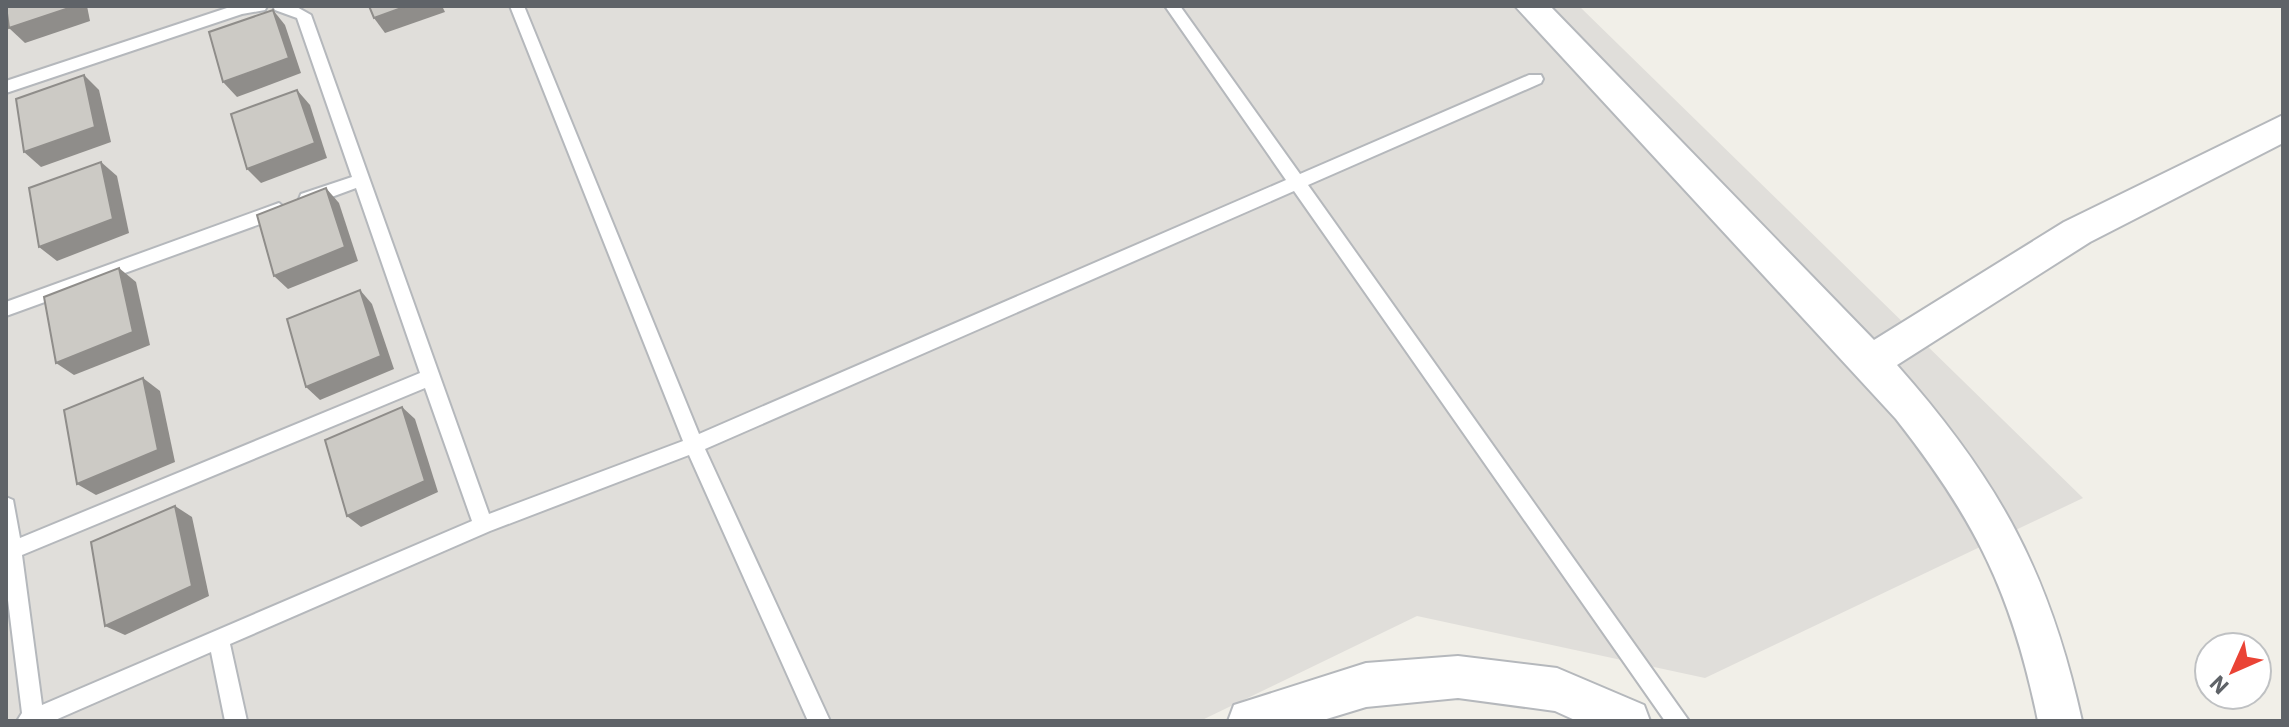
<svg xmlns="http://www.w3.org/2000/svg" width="2289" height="727" font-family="'IBM Plex Sans',sans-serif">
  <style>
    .industrial { fill: #e0deda }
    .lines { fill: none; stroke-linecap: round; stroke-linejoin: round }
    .service-casing { stroke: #b5b8bc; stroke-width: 4 }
    .minor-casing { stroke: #b5b8bc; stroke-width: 4 }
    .service { fill: #fff; fill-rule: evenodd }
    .minor { fill: #fff; fill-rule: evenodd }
    .shaded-wall { fill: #8f8d8a }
    .building { fill: #cccac5; stroke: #8f8d8a; stroke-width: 2 }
  </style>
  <rect width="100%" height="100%" fill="#f1efe8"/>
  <path class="industrial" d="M6 6H1579L2083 498 1705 678 1417 616 1200 721H6Z"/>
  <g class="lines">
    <g class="service-casing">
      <g id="service">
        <path d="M233 6H267L265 10 242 14 6 93V81Z"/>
        <path d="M273 6H295L311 15 489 514 683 441 510 6H524L699 434 1286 180 1165 6H1180L1300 174 1529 75H1541L1543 79 1541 83 1308 185 1689 721H1665L1294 191 705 449 830 721H808L689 455 490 531 230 644 247 721H225L211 652 53 721H17L22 713 6 584V497L13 500 20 538 420 373 356 188 307 206 299 199 301 194 352 177 297 18 275 10ZM425 388 472 521 42 705 22 555Z"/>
        <path d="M279 203 287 210 285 215 6 316V302Z"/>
      </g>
    </g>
    <g class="minor-casing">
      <g id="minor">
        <path d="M1515 6H1550L1874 340 2064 222 2283 115V143L2090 242 1897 365C1998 479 2049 571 2082 721H2038C2012 594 1976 521 1896 419Z"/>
        <path d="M1458 656 1557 668 1644 705 1650 721H1577L1555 711 1458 698 1366 707 1320 721H1228L1234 705 1366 663Z"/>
      </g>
    </g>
    <use href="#service" class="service"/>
    <use href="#minor" class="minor"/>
  </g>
  <g class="shaded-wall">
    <path d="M75 6H87L90 21 25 43 9 28Z"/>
    <path d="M407 6H442L445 12 385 33 374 18Z"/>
    <path d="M273 10 285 25 301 73 237 97 223 82Z"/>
    <path d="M84 75 99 90 111 142 41 167 24 152Z"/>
    <path d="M297 90 310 105 327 158 261 183 247 169Z"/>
    <path d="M101 162 117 176 129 233 57 261 39 247Z"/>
    <path d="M326 188 339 203 358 261 288 289 274 276Z"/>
    <path d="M119 268 136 282 150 345 74 375 56 363Z"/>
    <path d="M360 290 372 304 394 369 320 400 306 387Z"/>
    <path d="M143 378 160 391 175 462 96 495 77 484Z"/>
    <path d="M402 407 415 419 438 492 361 527 347 516Z"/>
    <path d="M175 506 192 517 209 596 125 635 105 626Z"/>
  </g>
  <g class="building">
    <path d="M6 6H75L9 28Z"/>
    <path d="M369 6H407L374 18Z"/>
    <path d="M273 10 289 58 223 82 209 32Z"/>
    <path d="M84 75 95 127 24 152 16 99Z"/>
    <path d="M297 90 315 143 247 169 231 114Z"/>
    <path d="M101 162 113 219 39 247 29 188Z"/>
    <path d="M326 188 345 247 274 276 257 215Z"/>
    <path d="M119 268 133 332 56 363 44 297Z"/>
    <path d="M360 290 381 356 306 387 287 319Z"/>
    <path d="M143 378 158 450 77 484 64 410Z"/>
    <path d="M402 407 425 481 347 516 325 440Z"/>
    <path d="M175 506 192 586 105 626 91 542Z"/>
  </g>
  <rect width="2289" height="727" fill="none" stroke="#5f6368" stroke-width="16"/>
  <g transform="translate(2233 671) rotate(225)"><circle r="38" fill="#ffffff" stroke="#bfc1c3" stroke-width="2"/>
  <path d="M0-6L14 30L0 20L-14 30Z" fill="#ea4335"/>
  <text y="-12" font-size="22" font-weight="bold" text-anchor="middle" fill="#5f6368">N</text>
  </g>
</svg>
